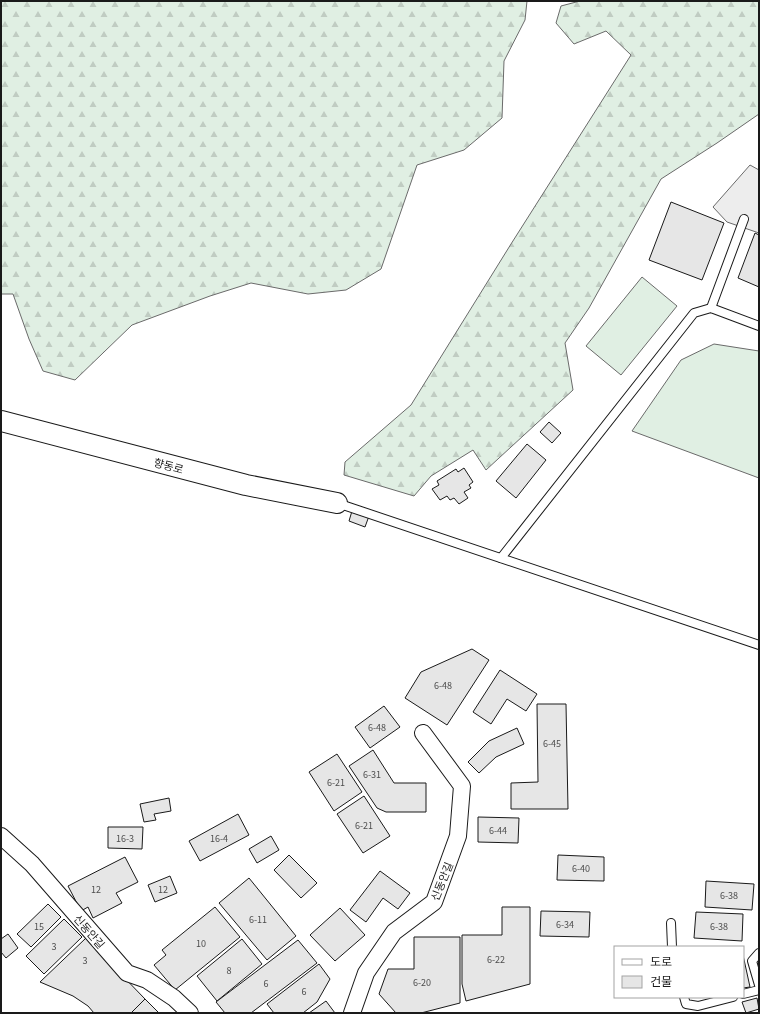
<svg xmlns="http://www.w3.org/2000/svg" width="760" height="1014" font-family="Georgia,'Noto Sans KR',serif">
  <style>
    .forest { fill: url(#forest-firs); stroke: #6a6a6a }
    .pitch { fill: #e0efe3; stroke: #6a6a6a }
    .parking { fill: #ededed; stroke: #6a6a6a }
    .building { fill: #e6e6e6; stroke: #1a1a1a }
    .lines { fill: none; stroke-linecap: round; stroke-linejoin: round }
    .service-casing { stroke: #1a1a1a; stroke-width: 10 }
    .minor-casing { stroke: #1a1a1a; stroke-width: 18 }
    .tertiary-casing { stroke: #1a1a1a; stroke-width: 22 }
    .service { stroke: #fff; stroke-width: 8 }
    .minor { stroke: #fff; stroke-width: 16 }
    .tertiary { stroke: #fff; stroke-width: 20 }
    .labels { text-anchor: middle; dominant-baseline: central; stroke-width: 3; stroke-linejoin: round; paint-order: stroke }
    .number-label { font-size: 9px; fill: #4d4d4d }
    .street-label { font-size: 11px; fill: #1a1a1a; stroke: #fff }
  </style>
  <defs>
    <pattern id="forest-firs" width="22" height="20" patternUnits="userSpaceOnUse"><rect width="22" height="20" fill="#e0efe3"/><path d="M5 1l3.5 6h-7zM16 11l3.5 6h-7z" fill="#c0ccc2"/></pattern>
  </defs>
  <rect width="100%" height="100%" fill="#fff"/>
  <g class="forest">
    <path d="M1 1H527L525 20 504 61 502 118 464 150 417 165 381 269 346 290 308 294 251 283 210 296 132 325 75 380 43 371 29 339 13 294H1Z"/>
    <path d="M580 1H759V114L717 143 661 179 589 308 565 343 573 390 486 470 473 450 431 476 414 496 344 475 345 462 411 405 511 244 631 55 606 31 574 44 556 23 561 6Z"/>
  </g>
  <g class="pitch">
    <path d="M642 277 677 306 621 375 586 346Z"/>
    <path d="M714 344 759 351V478L632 431 681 360Z"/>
  </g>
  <path class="parking" d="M750 165 759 170V233L727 222 713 207Z"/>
  <g class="building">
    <path d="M671 202 724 223 702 280 649 260Z"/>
    <path d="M755 233 759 235V287L738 278Z"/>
    <path d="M549 422 561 433 552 443 540 432Z"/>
    <path d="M527 444 546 460 516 498 496 481Z"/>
    <path d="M464 468 473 482 469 485 471 488 464 492 468 498 459 504 454 498 450 500 447 496 440 500 432 489 439 485 437 481 456 469 458 472Z"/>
    <path d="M352 511 369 516 365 527 349 521Z"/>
    <path d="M472 649 489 660 447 725 405 698 421 672Z"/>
    <path d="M500 670 537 694 526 711 507 699 491 724 473 712Z"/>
    <path d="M537 704H566L568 809H511V783L538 782Z"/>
    <path d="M384 706 400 727 370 748 355 727Z"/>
    <path d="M517 728 524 744 496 757 479 773 468 762 489 741Z"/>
    <path d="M373 750 394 783H426V812H386L377 808 349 766Z"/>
    <path d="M337 754 362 792 334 811 309 772Z"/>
    <path d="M364 796 390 836 363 853 337 814Z"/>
    <path d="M169 798 171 811 154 814 156 820 144 822 140 804Z"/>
    <path d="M238 814 249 835 200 861 189 841Z"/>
    <path d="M478 817 519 818 518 843 478 842Z"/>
    <path d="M108 827H143L142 849 108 848Z"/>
    <path d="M271 836 279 850 257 863 249 849Z"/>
    <path d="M289 855 317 883 301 898 274 870Z"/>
    <path d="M558 855 604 857V881L557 880Z"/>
    <path d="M125 857 138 882 116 893 122 903 93 918 88 907 81 911 68 886Z"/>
    <path d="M380 871 410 893 398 909 383 898 366 922 350 910Z"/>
    <path d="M170 876 177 893 155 902 148 885Z"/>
    <path d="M249 878 296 936 267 960 219 903Z"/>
    <path d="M706 881 754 884 752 910 705 907Z"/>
    <path d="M48 904 61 917 31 947 17 934Z"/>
    <path d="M215 907 240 937 175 990 154 965 166 955 162 950Z"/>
    <path d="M502 907H530V984L466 1001 462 984V935H502Z"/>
    <path d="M340 908 365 935 335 961 310 935Z"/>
    <path d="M541 911 590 912 589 937 540 936Z"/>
    <path d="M696 912 743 914 742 941 694 938Z"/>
    <path d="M64 919 82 937 44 974 26 956Z"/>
    <path d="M8 934 18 948 6 958 1 952V939Z"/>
    <path d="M414 937H460V1003L421 1013H396L379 994 388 969H414Z"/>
    <path d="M86 938 145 999 131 1013H94L88 1006 73 996 40 982Z"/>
    <path d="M242 939 262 964 217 1001 197 976Z"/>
    <path d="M298 940 317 963 251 1013H225L216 1002Z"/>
    <path d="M743 955 750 987 743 988Z"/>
    <path d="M319 964 330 979 317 1002 303 1013H274L267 1004Z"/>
    <path d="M757 998 759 1009 746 1013 742 1002Z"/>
    <path d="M145 999 159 1013H131Z"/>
    <path d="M326 1001 335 1013H309Z"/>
  </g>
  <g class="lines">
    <g class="service-casing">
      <g id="service">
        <path d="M711 308 744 219"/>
        <path d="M337 503 759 645"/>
        <path d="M501 558 694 313 711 308 759 326"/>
        <path d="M671 923 672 947"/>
        <path d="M759 953 752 961 759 985"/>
        <path d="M743 994 759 990"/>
        <path d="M684 997 686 1004 698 1006 733 997"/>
      </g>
    </g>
    <g class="minor-casing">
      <g id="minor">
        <path d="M1 836 32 864 127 973 147 980 174 998 190 1013"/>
        <path d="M352 1013 366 973 394 932 434 902 458 836 462 786 423 733"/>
      </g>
    </g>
    <g class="tertiary-casing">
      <path id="tertiary" d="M1 421 246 485 337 503"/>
    </g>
    <use href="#service" class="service"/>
    <use href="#minor" class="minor"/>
    <use href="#tertiary" class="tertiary"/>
  </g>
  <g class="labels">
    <g class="number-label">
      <text x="443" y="685">6-48</text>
      <text x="377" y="727">6-48</text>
      <text x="552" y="743">6-45</text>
      <text x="372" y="774">6-31</text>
      <text x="336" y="782">6-21</text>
      <text x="364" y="825">6-21</text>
      <text x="498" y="830">6-44</text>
      <text x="125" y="838">16-3</text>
      <text x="219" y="838">16-4</text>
      <text x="581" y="868">6-40</text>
      <text x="96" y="889">12</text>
      <text x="163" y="889">12</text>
      <text x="729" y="895">6-38</text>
      <text x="258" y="919">6-11</text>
      <text x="565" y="924">6-34</text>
      <text x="39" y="926">15</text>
      <text x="719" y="926">6-38</text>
      <text x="201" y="943">10</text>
      <text x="54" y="946">3</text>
      <text x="496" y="959">6-22</text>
      <text x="85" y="960">3</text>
      <text x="229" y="970">8</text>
      <text x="422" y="982">6-20</text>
      <text x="266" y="983">6</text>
      <text x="304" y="991">6</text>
    </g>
    <g class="street-label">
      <text transform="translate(169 465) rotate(15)">향동로</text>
      <text transform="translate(441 881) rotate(-68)">신동안길</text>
      <text transform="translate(90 931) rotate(49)">신동안길</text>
    </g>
  </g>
  <rect width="760" height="1014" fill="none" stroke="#1a1a1a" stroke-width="4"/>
  <rect x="614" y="946" width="130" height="52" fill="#ffffff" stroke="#a3a3a3"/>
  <rect x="622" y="959" width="20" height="6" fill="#ffffff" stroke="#a3a3a3"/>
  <text x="650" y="966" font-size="12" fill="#1a1a1a">도로</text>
  <rect x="622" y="976" width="20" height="12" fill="#e6e6e6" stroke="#a3a3a3"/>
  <text x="650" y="986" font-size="12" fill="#1a1a1a">건물</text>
</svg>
